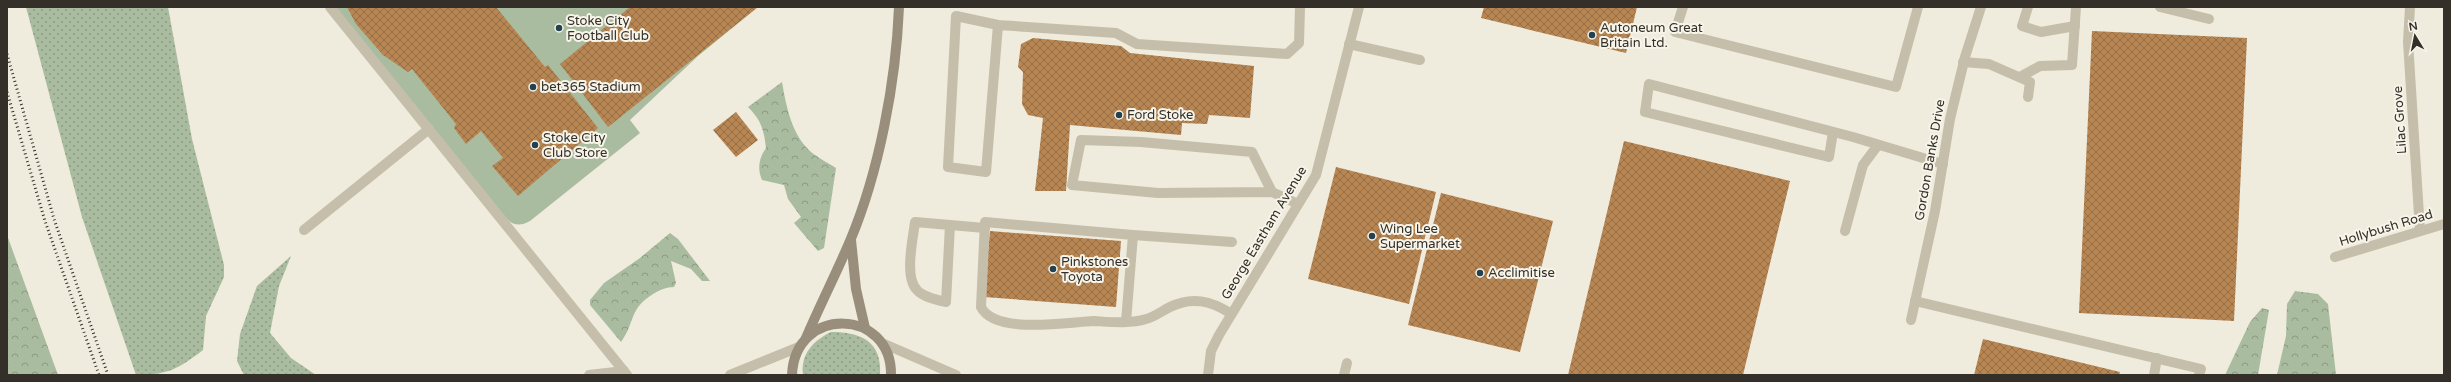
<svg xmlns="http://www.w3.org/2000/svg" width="2451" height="382" font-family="'Varela Round',sans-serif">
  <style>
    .grass { fill: url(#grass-dots) }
    .forest { fill: url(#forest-crowns) }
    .pitch { fill: #aabc9f }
    .building { fill: url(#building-cross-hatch) }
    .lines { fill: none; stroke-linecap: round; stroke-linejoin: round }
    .service { stroke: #c5beaa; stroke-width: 10 }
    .minor { stroke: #c5beaa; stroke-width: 10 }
    .secondary { stroke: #998e7c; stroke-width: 10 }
    .rail { stroke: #342f29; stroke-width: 3; stroke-dasharray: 1 3; stroke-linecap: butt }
    .poi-dot { fill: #234150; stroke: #f7f4e9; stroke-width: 1.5 }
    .labels { text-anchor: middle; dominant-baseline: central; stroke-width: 4; stroke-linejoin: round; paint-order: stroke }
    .poi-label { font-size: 13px; fill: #342f29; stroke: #f7f4e9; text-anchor: start }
    .street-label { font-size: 13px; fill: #342f29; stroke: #f7f4e9 }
  </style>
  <defs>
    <pattern id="grass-dots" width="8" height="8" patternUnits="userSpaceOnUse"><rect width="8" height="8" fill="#aabc9f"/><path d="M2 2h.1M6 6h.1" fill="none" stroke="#8b9982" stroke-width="1.8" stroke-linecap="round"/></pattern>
    <pattern id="forest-crowns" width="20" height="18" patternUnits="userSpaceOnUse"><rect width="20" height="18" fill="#aabc9f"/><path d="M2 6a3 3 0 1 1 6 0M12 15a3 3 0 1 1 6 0" fill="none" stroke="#8b9982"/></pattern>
    <pattern id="building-cross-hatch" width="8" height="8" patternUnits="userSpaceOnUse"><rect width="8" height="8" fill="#b78653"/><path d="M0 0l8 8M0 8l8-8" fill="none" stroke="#966e45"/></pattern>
  </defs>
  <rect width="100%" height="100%" fill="#efebdd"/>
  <g class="grass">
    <path d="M26 7H168L192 139 224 265V277L206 316 203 350C178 369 168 375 136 375L82 217Z"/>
    <path d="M291 256 279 286 270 333 291 358 316 375H244L237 361 240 334 257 286Z"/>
    <path d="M831 332C861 332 882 341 880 375H803C800 354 814 340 831 332Z"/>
  </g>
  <g class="forest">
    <path d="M782 82C786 105 791 131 807 148 814 156 827 162 836 168L824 248 818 251 794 223 801 217 788 199 784 185 762 180C757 168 759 158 766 148 764 130 761 120 748 107Z"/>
    <path d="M670 233 678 239 710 281H702L691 269 671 261 676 283 674 287C666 287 660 290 653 294 628 310 636 321 621 342L590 305V300L604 283 640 258Z"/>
    <path d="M7 235 58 375H7Z"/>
    <path d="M2295 291 2318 294 2328 304 2336 375H2277L2286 336 2287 304Z"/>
    <path d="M2262 308 2269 310 2258 375H2225L2250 322Z"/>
  </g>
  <path class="pitch" d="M335 7H758L698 56 630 120 640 133 530 221C513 231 506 218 496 206Z"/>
  <g class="building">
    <path d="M347 7H496L545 67 548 65 598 128 518 196 492 166 503 158 481 131 466 144 454 128 456 124 412 69 408 72 383 55 356 24Z"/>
    <path d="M630 7H758L608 127 560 64Z"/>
    <path d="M1484 7H1637L1626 53 1481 18Z"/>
    <path d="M2092 31 2247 38 2234 321 2079 313Z"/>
    <path d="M1033 38 1121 46 1130 53 1254 66 1250 118 1209 115 1207 124 1182 123 1181 135 1070 125 1066 191H1035L1043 118 1028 115 1022 104 1023 72 1018 67 1021 44Z"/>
    <path d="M736 112 758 140 736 157 713 130Z"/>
    <path d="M1624 141 1790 181 1743 375H1568Z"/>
    <path d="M1336 167 1436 192 1409 304 1308 279Z"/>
    <path d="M1441 193 1553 221 1520 352 1408 325Z"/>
    <path d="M990 231 1121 241 1116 307 984 297Z"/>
    <path d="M1983 339 2120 372 2119 375H1974Z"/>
  </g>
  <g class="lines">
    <g class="service">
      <path d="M330 7 627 375"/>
      <path d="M1683 7 1675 32 1896 87 1918 7"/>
      <path d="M2028 7 2022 26 2041 32 2075 26"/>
      <path d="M2160 7 2209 19"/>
      <path d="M998 25 986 172 948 167 956 16 998 25 1116 33 1137 44 1287 54 1299 43 1300 7"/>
      <path d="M1349 44 1420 60"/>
      <path d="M1963 62 1989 64 2030 82 2028 97"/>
      <path d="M2020 77 2040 66 2072 65 2076 7"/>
      <path d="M1833 132 1829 157 1645 112 1649 84 1853 137 1943 164"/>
      <path d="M1272 192 1252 152 1141 142 1081 140 1072 185 1158 193 1272 192 1298 204"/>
      <path d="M950 225 946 302C937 300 923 297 917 290 904 277 913 239 915 222L985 228"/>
      <path d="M304 230 429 129"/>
      <path d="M1845 231 1863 165 1878 145"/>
      <path d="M1133 235 1232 242"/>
      <path d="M1915 301 2201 369 2199 375"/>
      <path d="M1126 322 1133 235 985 222 981 307C995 335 1067 322 1094 321 1111 322 1130 324 1146 319 1154 317 1162 311 1170 307 1192 296 1211 301 1230 313"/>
      <path d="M589 375 624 371"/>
      <path d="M730 375 799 347"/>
      <path d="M1344 375 1347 363"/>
      <path d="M2154 375 2157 358"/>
    </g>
    <g class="minor">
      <path d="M2410 7 2408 42 2420 231"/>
      <path d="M2335 257 2444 224"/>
      <path d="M1911 320 1935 211 1950 119 1965 57 1981 7"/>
      <path d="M882 343 956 375"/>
      <path d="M1208 375 1211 351 1219 335 1316 175 1359 7"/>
    </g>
    <g class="secondary">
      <path d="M851 240 856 289 865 328"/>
      <path d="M806 338C820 305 836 274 850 241 879 172 896 82 899 7"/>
      <path d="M792 375C795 305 892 308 891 375"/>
    </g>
    <g class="rail">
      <path d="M7 54 54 219 108 375"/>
      <path d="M7 92 45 221 99 375"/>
    </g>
  </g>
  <g class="poi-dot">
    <circle cx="559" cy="28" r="4"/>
    <circle cx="1592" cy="35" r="4"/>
    <circle cx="533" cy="87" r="4"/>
    <circle cx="1119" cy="115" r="4"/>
    <circle cx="535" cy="145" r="4"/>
    <circle cx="1372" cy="236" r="4"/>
    <circle cx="1053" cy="269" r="4"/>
    <circle cx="1480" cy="273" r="4"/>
  </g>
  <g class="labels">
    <g class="poi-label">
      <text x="567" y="21">Stoke City<tspan x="567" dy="15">Football Club</tspan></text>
      <text x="1600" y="28">Autoneum Great<tspan x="1600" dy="15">Britain Ltd.</tspan></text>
      <text x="541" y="87">bet365 Stadium</text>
      <text x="1127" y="115">Ford Stoke</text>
      <text x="543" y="138">Stoke City<tspan x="543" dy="15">Club Store</tspan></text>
      <text x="1380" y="229">Wing Lee<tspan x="1380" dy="15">Supermarket</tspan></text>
      <text x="1061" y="262">Pinkstones<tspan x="1061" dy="15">Toyota</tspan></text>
      <text x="1488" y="273">Acclimitise</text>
    </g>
    <g class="street-label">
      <text transform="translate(2400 120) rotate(-94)">Lilac Grove</text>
      <text transform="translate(1930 160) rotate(-80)">Gordon Banks Drive</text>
      <text transform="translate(2386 228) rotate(-17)">Hollybush Road</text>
      <text transform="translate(1264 233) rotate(-59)">George Eastham Avenue</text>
    </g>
  </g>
  <rect width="2451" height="382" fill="none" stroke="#342f29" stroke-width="16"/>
  <g transform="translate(2415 36) rotate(350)" stroke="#f7f4e9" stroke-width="3" paint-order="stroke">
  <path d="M0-3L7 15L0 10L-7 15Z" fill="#342f29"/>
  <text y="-6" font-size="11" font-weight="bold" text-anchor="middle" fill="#342f29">N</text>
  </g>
</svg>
